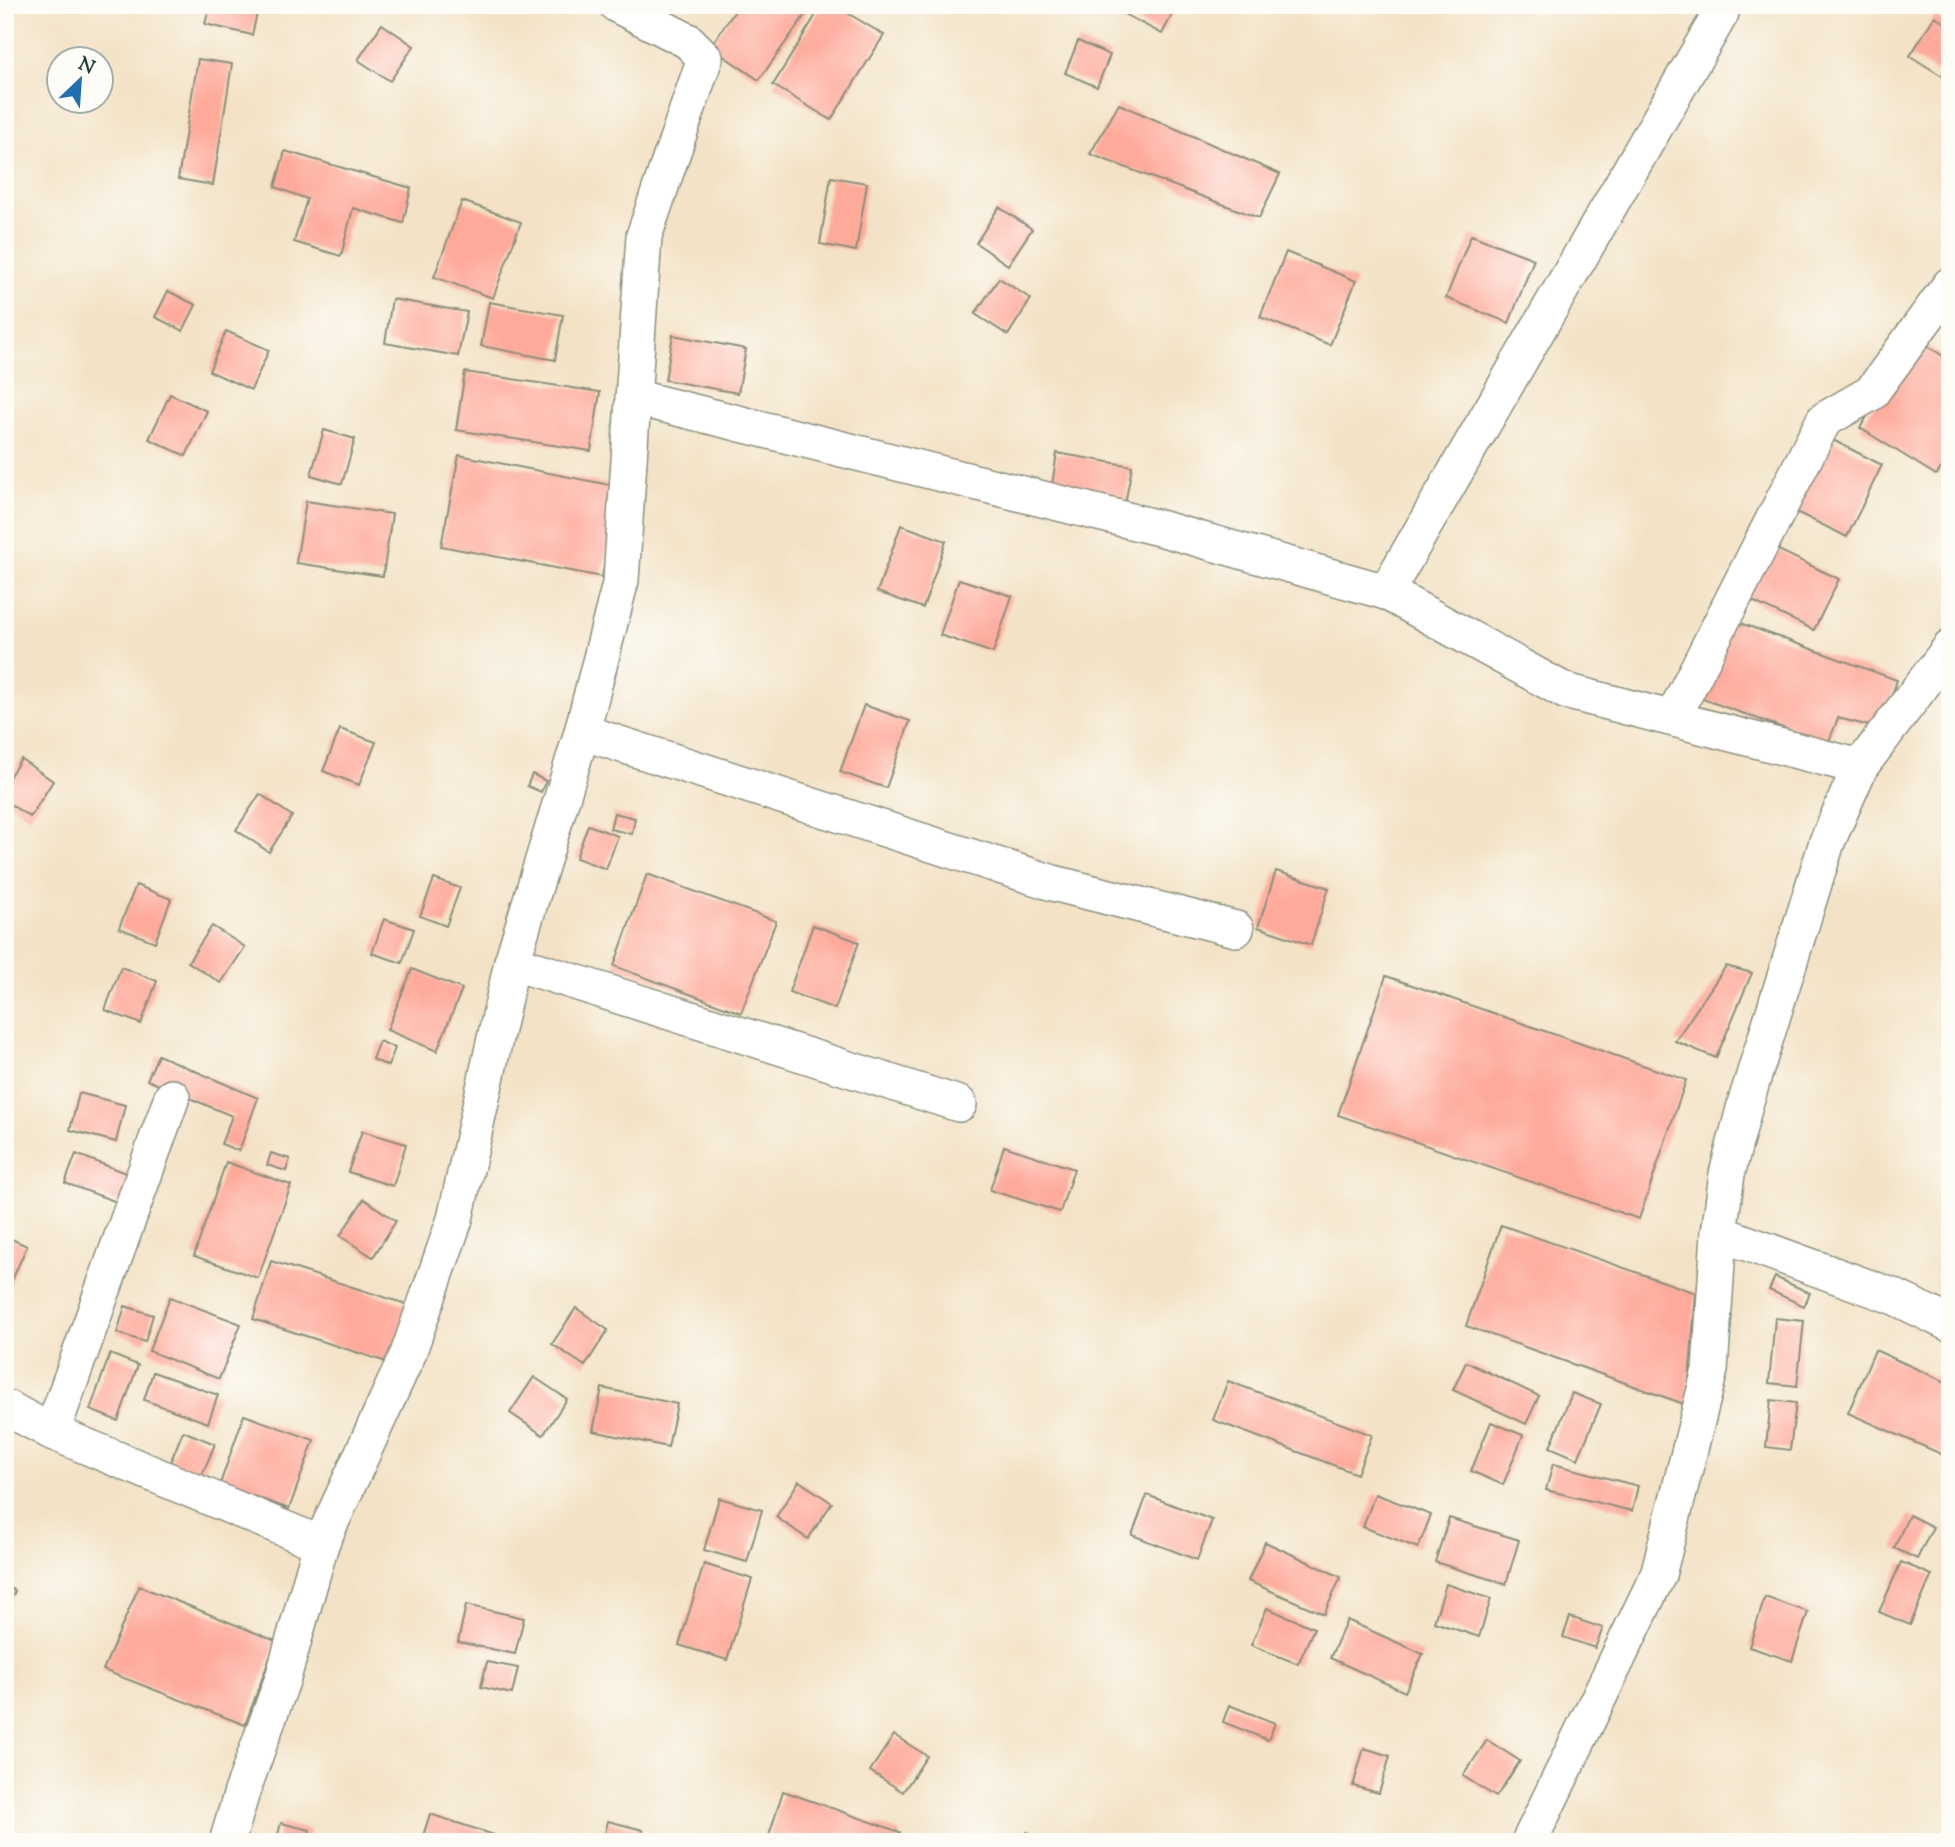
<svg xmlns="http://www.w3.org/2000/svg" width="1955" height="1847" font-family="'Sorts Mill Goudy',serif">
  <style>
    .building { fill: #feaa9b }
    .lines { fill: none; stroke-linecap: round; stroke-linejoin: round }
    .street-casing { stroke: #89907c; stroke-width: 38 }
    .street { stroke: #fff; stroke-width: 35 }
  </style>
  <rect width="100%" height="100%" fill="#fdfcf7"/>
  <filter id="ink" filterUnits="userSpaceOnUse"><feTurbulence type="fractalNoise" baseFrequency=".0143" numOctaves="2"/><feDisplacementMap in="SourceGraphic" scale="14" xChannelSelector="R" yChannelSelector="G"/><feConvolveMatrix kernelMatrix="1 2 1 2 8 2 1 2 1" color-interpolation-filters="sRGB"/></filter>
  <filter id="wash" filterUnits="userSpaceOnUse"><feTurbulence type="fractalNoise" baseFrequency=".00686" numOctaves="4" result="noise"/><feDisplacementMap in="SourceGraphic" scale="28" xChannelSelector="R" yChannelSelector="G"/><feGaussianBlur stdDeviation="1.57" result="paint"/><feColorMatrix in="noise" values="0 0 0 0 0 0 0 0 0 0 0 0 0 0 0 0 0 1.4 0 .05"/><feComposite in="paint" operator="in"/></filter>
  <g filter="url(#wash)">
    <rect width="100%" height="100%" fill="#f3e2c5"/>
    <g id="blocks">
      <g class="building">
        <path d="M210 5H259L252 35 205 24Z"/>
        <path d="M739 5H812L759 80 710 47Z"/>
        <path d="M822 5H834L884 35 831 120 773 85Z"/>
        <path d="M1107 5H1177L1162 34Z"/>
        <path d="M1935 16 1950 26V81L1910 56Z"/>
        <path d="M382 24 414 46 390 81 358 60Z"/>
        <path d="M1078 41 1110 55 1097 87 1065 73Z"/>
        <path d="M198 59 232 64 213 185 178 179Z"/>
        <path d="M1119 104 1280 174 1259 218 1090 154Z"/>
        <path d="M285 151 411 188 403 223 353 208 341 256 294 242 307 199 275 187Z"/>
        <path d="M831 177 867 183 856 251 820 244Z"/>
        <path d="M462 201 521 222 493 298 434 277Z"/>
        <path d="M999 207 1032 229 1008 265 976 243Z"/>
        <path d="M1471 235 1534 259 1509 323 1446 298Z"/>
        <path d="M1286 252 1356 281 1330 345 1260 317Z"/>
        <path d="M999 278 1031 299 1008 335 975 314Z"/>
        <path d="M168 291 196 305 183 331 155 317Z"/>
        <path d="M392 299 467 312 458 356 385 343Z"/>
        <path d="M489 302 563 315 555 360 481 346Z"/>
        <path d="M226 331 269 350 251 390 209 371Z"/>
        <path d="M673 335 746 349 738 393 665 380Z"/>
        <path d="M1915 337 1950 361V457L1936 475 1860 428Z"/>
        <path d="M465 372 600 392 591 451 456 430Z"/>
        <path d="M170 394 207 411 186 456 149 439Z"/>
        <path d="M324 430 355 439 342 484 311 475Z"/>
        <path d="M1825 436 1882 465 1847 537 1790 509Z"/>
        <path d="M1057 453 1132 466 1124 510 1050 497Z"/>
        <path d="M459 455 620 487 602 577 441 546Z"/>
        <path d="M306 501 392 514 383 576 296 563Z"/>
        <path d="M901 525 946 541 923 608 877 592Z"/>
        <path d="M1770 546 1839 579 1814 630 1746 598Z"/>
        <path d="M959 579 1012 596 993 653 940 635Z"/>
        <path d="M1732 620 1897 680 1881 729 1838 718 1828 744 1697 697Z"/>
        <path d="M864 705 910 721 886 788 840 772Z"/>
        <path d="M340 729 376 742 359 785 323 771Z"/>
        <path d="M21 759 53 781 30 817 5 801V783Z"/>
        <path d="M532 774 546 781 541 792 527 786Z"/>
        <path d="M260 794 292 816 269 852 236 830Z"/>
        <path d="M614 813 635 818 632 834 610 829Z"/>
        <path d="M588 825 618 836 606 869 576 858Z"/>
        <path d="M1276 871 1329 888 1311 945 1258 927Z"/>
        <path d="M647 874 776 921 741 1013 614 966Z"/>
        <path d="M434 879 460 888 446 926 420 916Z"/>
        <path d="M136 885 171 899 155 942 119 928Z"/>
        <path d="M384 919 414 929 402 963 372 953Z"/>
        <path d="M813 925 859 942 835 1009 789 992Z"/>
        <path d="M212 926 245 947 221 983 188 962Z"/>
        <path d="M1726 966 1752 973 1716 1058 1675 1041Z"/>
        <path d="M121 967 157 981 141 1024 105 1010Z"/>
        <path d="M412 969 462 989 437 1051 387 1030Z"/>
        <path d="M1386 976 1686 1080 1639 1219 1338 1115Z"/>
        <path d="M379 1041 395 1048 388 1066 372 1059Z"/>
        <path d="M158 1055 258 1098 239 1151 221 1144 232 1116 147 1080Z"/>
        <path d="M79 1093 125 1105 116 1142 70 1130Z"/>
        <path d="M362 1131 406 1144 393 1186 348 1172Z"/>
        <path d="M1004 1146 1074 1169 1060 1212 990 1190Z"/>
        <path d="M271 1153 290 1159 286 1171 267 1165Z"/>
        <path d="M76 1154 136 1177 125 1205 65 1183Z"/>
        <path d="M226 1162 291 1185 258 1278 194 1256Z"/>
        <path d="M364 1199 396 1221 373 1257 340 1236Z"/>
        <path d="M1501 1225 1696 1293 1687 1405 1466 1326Z"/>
        <path d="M5 1236 27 1246 5 1296Z"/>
        <path d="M271 1261 418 1308 399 1366 253 1319Z"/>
        <path d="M1775 1277 1810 1293 1804 1306 1769 1290Z"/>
        <path d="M170 1297 241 1324 219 1379 149 1351Z"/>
        <path d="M125 1306 153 1315 145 1342 117 1333Z"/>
        <path d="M576 1308 608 1330 585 1366 552 1344Z"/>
        <path d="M1775 1318 1804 1321 1797 1386 1769 1383Z"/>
        <path d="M1875 1350 1950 1384V1458L1848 1413Z"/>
        <path d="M110 1354 138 1365 118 1421 90 1410Z"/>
        <path d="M1466 1362 1539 1396 1526 1424 1453 1390Z"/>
        <path d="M153 1372 218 1395 208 1423 144 1400Z"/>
        <path d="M534 1377 567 1399 543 1435 510 1413Z"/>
        <path d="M1228 1381 1372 1435 1357 1474 1213 1420Z"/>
        <path d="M602 1388 677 1404 668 1447 593 1431Z"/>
        <path d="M1572 1393 1601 1404 1578 1459 1550 1447Z"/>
        <path d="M1771 1400 1796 1403 1790 1450 1766 1447Z"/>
        <path d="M244 1415 314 1440 289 1509 220 1484Z"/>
        <path d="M1491 1422 1523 1435 1503 1485 1471 1471Z"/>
        <path d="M183 1431 215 1444 200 1480 168 1468Z"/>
        <path d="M1553 1464 1638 1486 1632 1511 1546 1490Z"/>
        <path d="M799 1481 832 1503 808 1539 776 1517Z"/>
        <path d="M1375 1494 1431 1515 1418 1548 1363 1527Z"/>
        <path d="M1147 1495 1212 1520 1197 1560 1132 1535Z"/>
        <path d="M719 1498 762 1510 747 1562 704 1550Z"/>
        <path d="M1909 1515 1933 1527 1917 1559 1894 1548Z"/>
        <path d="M1449 1518 1519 1540 1506 1584 1435 1562Z"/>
        <path d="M1265 1542 1341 1577 1324 1614 1248 1581Z"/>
        <path d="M1901 1562 1932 1575 1910 1625 1879 1612Z"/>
        <path d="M704 1564 752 1579 727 1660 679 1645Z"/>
        <path d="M1446 1584 1491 1599 1479 1637 1434 1622Z"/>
        <path d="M5 1586 15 1591 5 1611Z"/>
        <path d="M139 1586 276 1641 245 1725 103 1670Z"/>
        <path d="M1765 1597 1808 1612 1792 1661 1749 1647Z"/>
        <path d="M466 1605 524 1618 515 1654 458 1642Z"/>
        <path d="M1267 1608 1314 1628 1298 1664 1251 1645Z"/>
        <path d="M1570 1617 1603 1628 1595 1648 1563 1637Z"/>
        <path d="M1347 1620 1423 1654 1405 1692 1330 1658Z"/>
        <path d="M487 1662 518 1668 512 1694 481 1687Z"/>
        <path d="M1229 1705 1275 1723 1268 1740 1223 1722Z"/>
        <path d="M894 1735 927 1756 903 1792 870 1771Z"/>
        <path d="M1487 1740 1520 1761 1496 1797 1463 1776Z"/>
        <path d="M1364 1748 1390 1756 1379 1793 1353 1786Z"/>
        <path d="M783 1791 900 1832 896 1842H767Z"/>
        <path d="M430 1814 503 1838 502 1842H421Z"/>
        <path d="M608 1821 643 1830 640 1842H603Z"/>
        <path d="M281 1823 310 1830 307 1842H276Z"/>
        <path d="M1027 1832 1051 1842H1023Z"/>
      </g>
    </g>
  </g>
  <g filter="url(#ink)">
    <use href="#blocks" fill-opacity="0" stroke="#89907c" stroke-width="2"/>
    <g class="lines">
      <g class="street-casing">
        <g id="street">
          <path d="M633 397 1163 529 1386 592 1565 691 1860 767"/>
          <path d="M1386 592 1721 13"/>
          <path d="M1673 717 1824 420 1871 393 1950 285"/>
          <path d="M582 732 1053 883 1236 929"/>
          <path d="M512 962 959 1104"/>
          <path d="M1719 1233 1895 1297 1950 1324"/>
          <path d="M5 1407 52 1432 321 1544"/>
          <path d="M52 1432 172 1097"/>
          <path d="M227 1842 242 1792 283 1678 321 1544 408 1354 455 1219 512 962 582 732 621 580 644 236 705 58 688 41 617 5"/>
          <path d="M1529 1842 1658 1575 1710 1370 1719 1233 1727 1174 1746 1101 1827 842 1860 767 1950 648"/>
        </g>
      </g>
      <use href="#street" class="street"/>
    </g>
  </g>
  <rect width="1955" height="1847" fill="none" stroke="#fdfcf7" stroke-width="28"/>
  <g transform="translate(80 80) rotate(25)"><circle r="33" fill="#fdfcf7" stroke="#a4b0a9" stroke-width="2"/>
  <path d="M0-5L12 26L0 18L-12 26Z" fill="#1f6fb2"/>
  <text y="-10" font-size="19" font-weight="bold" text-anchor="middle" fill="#1f3d34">N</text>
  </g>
</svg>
